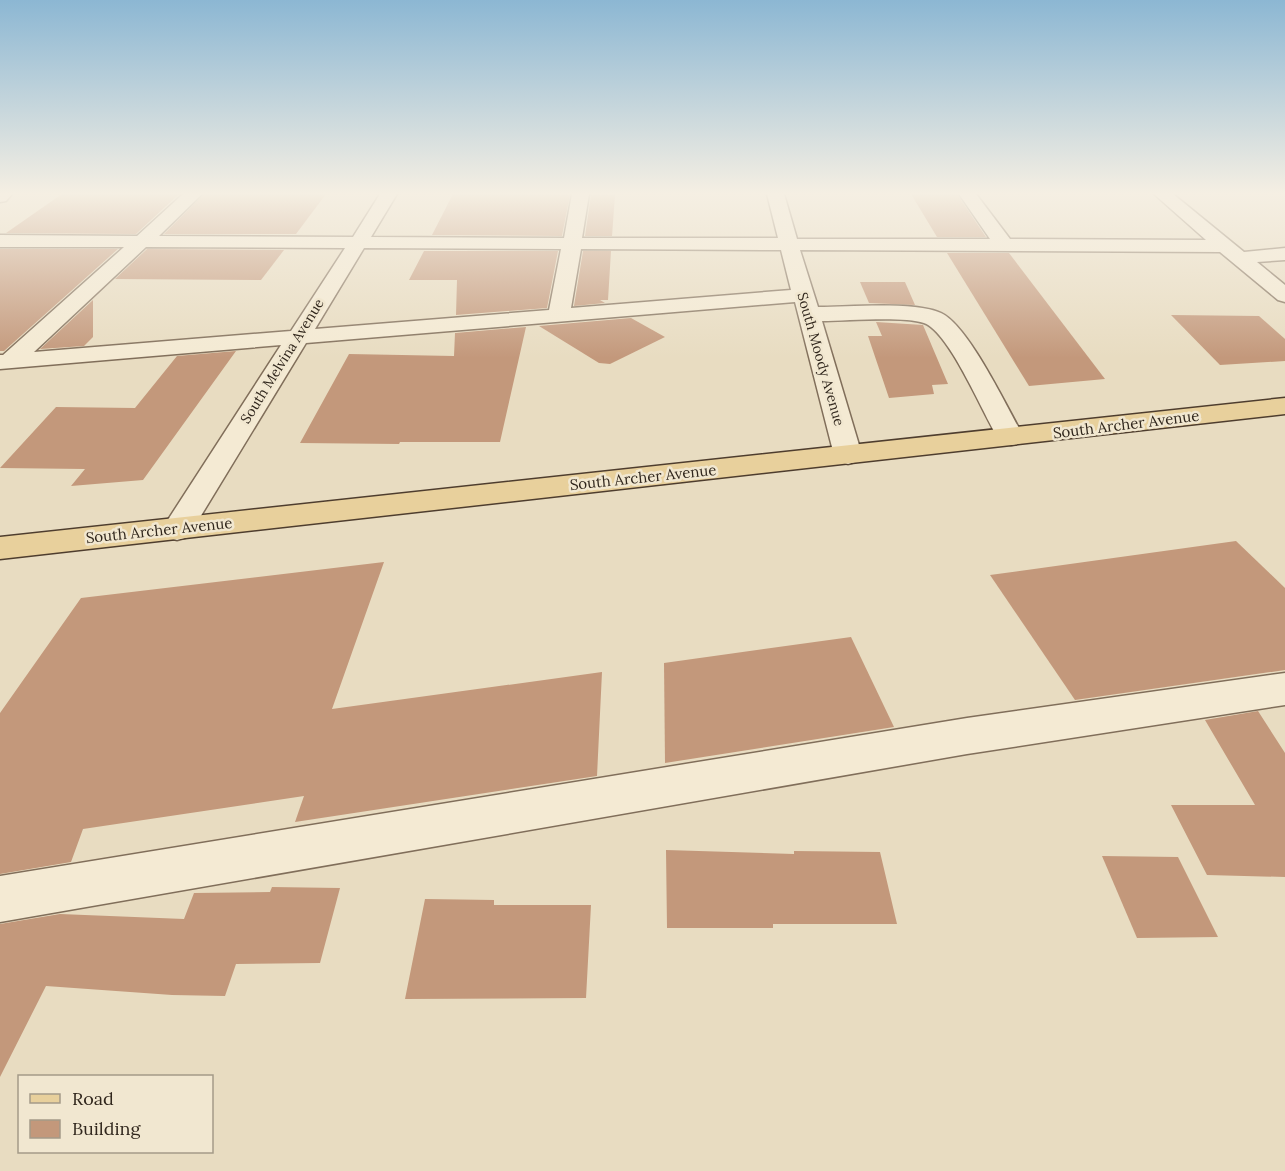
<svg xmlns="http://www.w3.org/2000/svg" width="1285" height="1171" font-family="Lora,serif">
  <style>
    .building { fill: #c3987b }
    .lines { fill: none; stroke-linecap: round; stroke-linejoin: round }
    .minor-casing { stroke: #806e5a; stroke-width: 3 }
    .major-casing { stroke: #4e3d2e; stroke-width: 3 }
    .minor { fill: #f4ead3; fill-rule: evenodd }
    .major { fill: #e8d09c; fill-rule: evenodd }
    .labels { text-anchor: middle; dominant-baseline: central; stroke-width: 5; stroke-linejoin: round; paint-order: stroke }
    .far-street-label { font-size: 14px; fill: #31271d; stroke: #f1e7d0 }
    .street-label { font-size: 15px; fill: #31271d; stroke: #f1e7d0 }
  </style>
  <rect width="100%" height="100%" fill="#e8dcc1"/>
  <g class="building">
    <path d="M62 194H179L136 234 6 233Z"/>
    <path d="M204 194H326L296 234H164Z"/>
    <path d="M453 194 570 195 562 236 432 235Z"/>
    <path d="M911 194H957L986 237H937Z"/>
    <path d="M591 195H615L612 236H585Z"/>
    <path d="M0 249H118L4 351H0Z"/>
    <path d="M147 249 284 250 261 280 115 279Z"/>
    <path d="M424 251H558L547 308 456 315 457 280H409Z"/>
    <path d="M583 251H611L608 300H600L605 303 574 306Z"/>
    <path d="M947 253H1009L1105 379 1029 386Z"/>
    <path d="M860 282H905L915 305 869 303Z"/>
    <path d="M93 300V337L84 346 40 349Z"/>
    <path d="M1171 315 1259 316 1285 339V361L1220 365Z"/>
    <path d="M631 318 665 337 610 364 599 363 539 326Z"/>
    <path d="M876 322 923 325 948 384 932 385 934 394 889 398 868 336H882Z"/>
    <path d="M526 327 500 442H400L399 444 300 443 349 354 454 356 455 333Z"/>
    <path d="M236 351 143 480 71 486 85 469 0 468 56 407 135 408 177 356Z"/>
    <path d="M1236 541 1285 588V670L1075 700 990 575Z"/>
    <path d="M384 562 332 709 602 672 597 776 295 822 304 796 83 829 71 862 0 874V713L81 598Z"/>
    <path d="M851 637 894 727 665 763 664 663Z"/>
    <path d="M1258 711 1285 753V877L1207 875 1171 805H1255L1205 720Z"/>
    <path d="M666 850 794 854V851L880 852 897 924H773V928H667Z"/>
    <path d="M1102 856 1178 857 1218 937 1137 938Z"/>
    <path d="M272 887 340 888 320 963 236 964 225 996 172 995 46 986 0 1077V924L60 914 184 919 194 893 270 892Z"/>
    <path d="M425 899 494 900V905H591L586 998 405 999Z"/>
  </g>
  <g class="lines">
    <g class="minor-casing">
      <g id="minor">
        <path d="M0 194H12L6 201 0 202Z"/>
        <path d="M183 194H202L159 236 353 237 380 194H397L371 237 564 238 572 194H589L582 238H778L767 194H784L797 239H990L959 194H976L1010 239 1206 240 1154 194H1173L1244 252 1285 248V260L1257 262 1285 285V302L1278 300 1220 252 800 250 818 307C848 307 915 301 941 313 969 326 1007 408 1024 437L1021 443 1011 445 1001 443C984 417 950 332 924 323 903 316 846 321 822 321L862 455 858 461 848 464 838 461 834 455 795 302 306 343 188 537 177 540 166 537 162 529 281 345 0 369V355H3L124 247H0V235L137 236ZM146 247 345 248 291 331 34 352ZM364 248 561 249 549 310 315 329ZM581 249 781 250 791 290 571 308Z"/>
        <path d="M1285 673V705L967 754 0 922V876L967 718Z"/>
      </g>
    </g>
    <g class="major-casing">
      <path id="major" d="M1285 398V414L0 559V537Z"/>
    </g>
    <use href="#minor" class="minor"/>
    <use href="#major" class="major"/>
  </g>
  <linearGradient id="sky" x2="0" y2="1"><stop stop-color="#8cb7d3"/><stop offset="0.54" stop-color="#f5efe3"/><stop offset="1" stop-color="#f5efe3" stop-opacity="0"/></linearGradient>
  <rect width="1285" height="358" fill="url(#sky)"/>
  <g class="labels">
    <g class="far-street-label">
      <text transform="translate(821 359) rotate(74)">South Moody Avenue</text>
      <text transform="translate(282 361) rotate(-58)">South Melvina Avenue</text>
    </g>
    <g class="street-label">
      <text transform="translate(1126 424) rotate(-7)">South Archer Avenue</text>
      <text transform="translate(643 477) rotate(-6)">South Archer Avenue</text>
      <text transform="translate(159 530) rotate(-6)">South Archer Avenue</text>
    </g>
  </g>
  <rect x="18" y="1075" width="195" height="78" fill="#f1e7d0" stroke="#a49a88" stroke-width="1.5"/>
  <rect x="30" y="1094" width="30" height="9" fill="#e8d09c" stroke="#a49a88" stroke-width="1.5"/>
  <text x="72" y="1105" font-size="18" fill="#31271d">Road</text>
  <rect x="30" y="1120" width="30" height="18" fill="#c3987b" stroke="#a49a88" stroke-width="1.5"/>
  <text x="72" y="1135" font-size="18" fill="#31271d">Building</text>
</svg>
